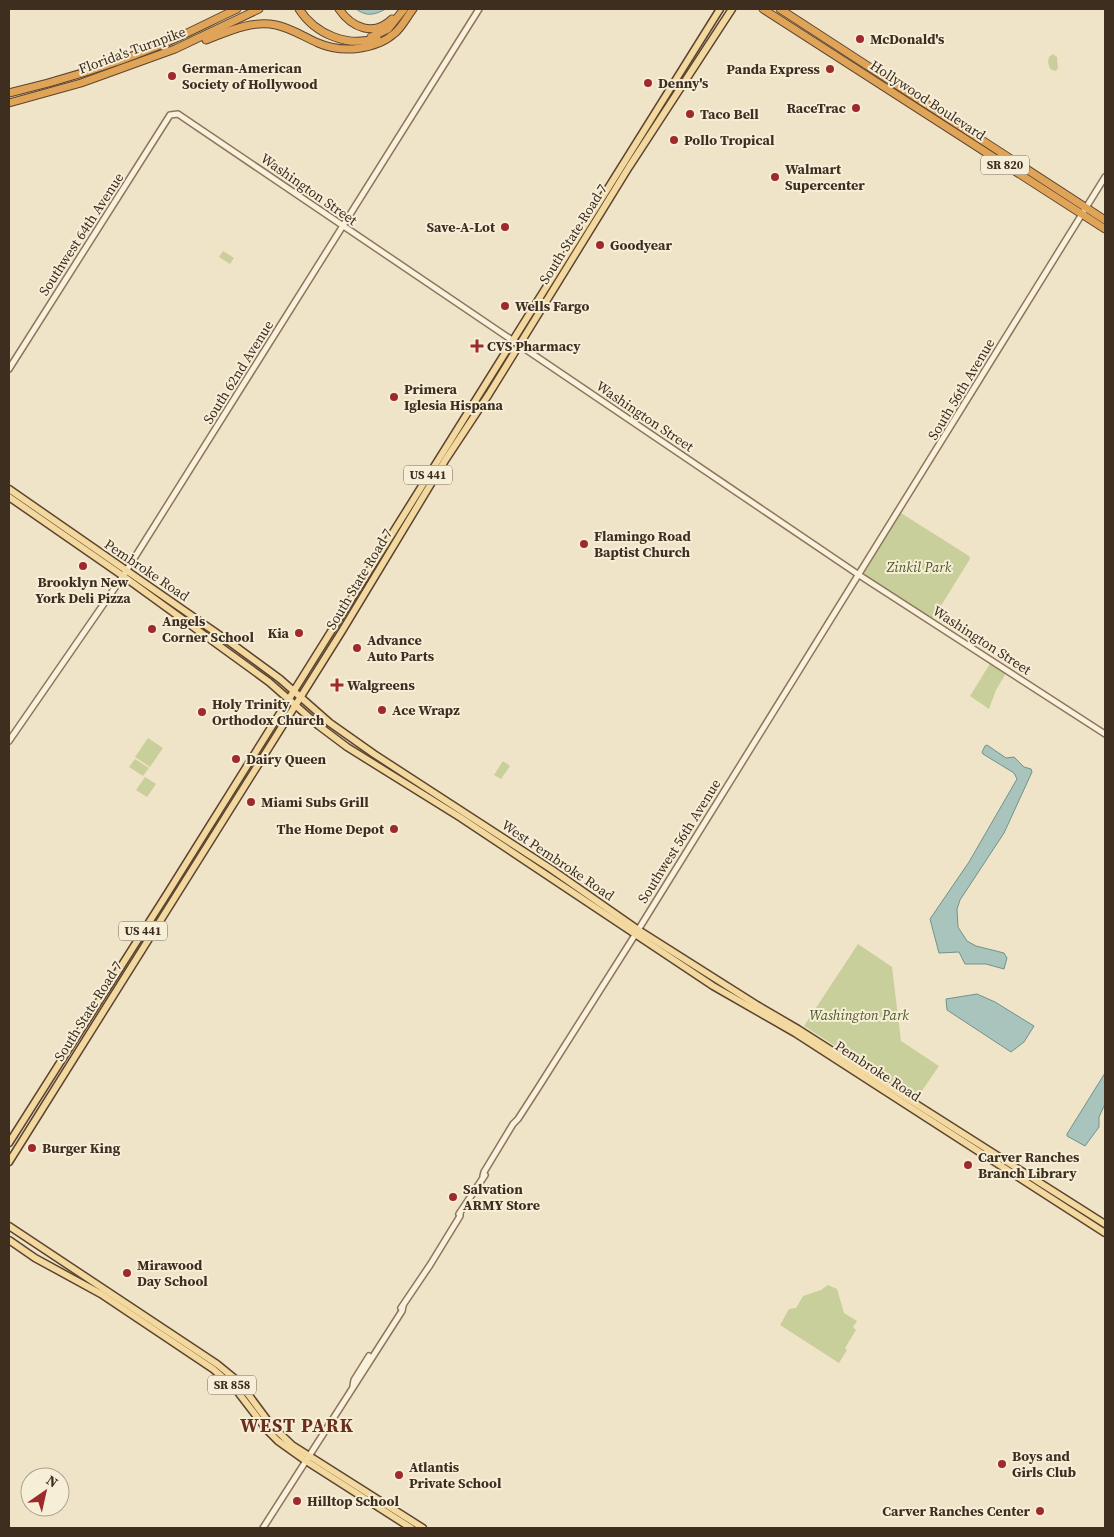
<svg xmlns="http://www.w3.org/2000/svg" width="1114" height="1537" font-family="'Source Serif 4',serif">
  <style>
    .green { fill: #c9cf9b }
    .water { fill: #a9c4bc; stroke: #6f938a }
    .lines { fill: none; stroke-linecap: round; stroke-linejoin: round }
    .minor-casing { stroke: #8d765c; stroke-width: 8 }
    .major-casing { stroke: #5b4430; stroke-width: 9 }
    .highway-casing { stroke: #5b4430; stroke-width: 9 }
    .minor { stroke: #faf1dc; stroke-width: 5 }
    .major { stroke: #f3d9a0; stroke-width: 6 }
    .highway { stroke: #e0a458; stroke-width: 7 }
    .poi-dot { fill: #9e2a2b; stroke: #f7eed8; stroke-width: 2 }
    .labels { text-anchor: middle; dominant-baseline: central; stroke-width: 4; stroke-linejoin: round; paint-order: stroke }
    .shield { fill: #f7eed8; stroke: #756857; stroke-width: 1 }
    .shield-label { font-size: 12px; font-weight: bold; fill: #3d2e20 }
    .poi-label { font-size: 14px; font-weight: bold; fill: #3d2e20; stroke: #f7eed8; text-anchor: start }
    .street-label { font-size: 14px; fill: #3d2e20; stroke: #f7eed8 }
    .park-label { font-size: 14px; font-style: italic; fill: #4d5a26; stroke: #f7eed8 }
    .district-label { font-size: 19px; font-weight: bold; letter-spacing: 1px; fill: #6b2e1e; stroke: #f7eed8 }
  </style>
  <rect width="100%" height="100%" fill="#f0e4c8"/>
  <g class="green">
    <path d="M1053 54 1057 57 1058 69 1055 71 1050 69 1048 62 1049 57Z"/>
    <path d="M223 251 234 258 230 264 219 257Z"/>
    <path d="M901 513 969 556 970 559 934 617 930 619 865 576 864 573 898 514Z"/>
    <path d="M991 662 1003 670 1005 675 996 690 989 709 970 696Z"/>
    <path d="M148 738 163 748 150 767 135 757Z"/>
    <path d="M135 759 149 768 143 776 129 767Z"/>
    <path d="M503 761 510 766 501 779 494 775Z"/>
    <path d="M145 777 156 784 147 797 136 790Z"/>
    <path d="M858 944 892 967 901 1041 939 1066 917 1098 804 1026Z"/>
    <path d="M828 1285 837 1289 844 1313 857 1321 853 1327 856 1330 845 1348 847 1350 839 1363 780 1325 789 1309 796 1308 803 1296 821 1290Z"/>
  </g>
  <g class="water">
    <path d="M356 9H386C374 15 367 17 356 9Z"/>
    <path d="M987 745 1006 758 1014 757 1024 767 1031 769 1032 772 1004 833 960 900 957 909 958 927 967 941 976 946 1004 953 1007 958 1004 969 986 964H965L959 952 939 953 930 919 969 862 1017 779 1014 773 983 754 982 752 985 746Z"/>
    <path d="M977 994 995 1002 1034 1026 1024 1042 1011 1052 947 1010 946 999Z"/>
    <path d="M1105 1073V1104L1099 1117V1127L1085 1146 1067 1136V1134Z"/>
  </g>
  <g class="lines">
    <g class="minor-casing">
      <g id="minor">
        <path d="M9 369 170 115 178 114 859 575 1105 734"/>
        <path d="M9 741 123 576 479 9"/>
        <path d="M483 1176 484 1172 513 1124 518 1119 538 1088 635 935 1105 177"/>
        <path d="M459 1214 485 1175"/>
        <path d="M401 1308 430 1265 460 1216V1213"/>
        <path d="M353 1386 354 1380 369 1356"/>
        <path d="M263 1528 402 1311 403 1306"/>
      </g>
    </g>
    <g class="major-casing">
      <g id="major">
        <path d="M9 489 231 643 280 679 330 723 374 754 551 869 637 929 757 1005 798 1029 1105 1224"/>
        <path d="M9 497 123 576 269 682 319 726 347 747 461 818 713 986 795 1033 1105 1233"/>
        <path d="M9 1143 167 894 720 9"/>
        <path d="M9 1162 342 631 446 459 489 394 629 167 732 9"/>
        <path d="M9 1226 217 1364 239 1382 271 1425 292 1445 423 1528"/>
        <path d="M9 1240 35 1258 101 1294 213 1369 234 1387 267 1430 278 1441 306 1461 411 1528"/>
      </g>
    </g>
    <g class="highway-casing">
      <g id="highway">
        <path d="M299 9C315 34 348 48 377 38"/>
        <path d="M339 9C352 28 374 37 392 19"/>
        <path d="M763 9 1105 229"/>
        <path d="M780 9 1105 220"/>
        <path d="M371 37 388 29 404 9"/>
        <path d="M206 40C229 31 252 20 276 25 291 28 304 37 318 43 341 53 375 51 395 33 402 27 407 17 413 9"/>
        <path d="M9 93C60 81 109 66 158 46 185 35 211 21 237 9"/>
        <path d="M9 103 81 83 175 49 259 9"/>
      </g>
    </g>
    <use href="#minor" class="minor"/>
    <use href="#major" class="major"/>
    <use href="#highway" class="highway"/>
  </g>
  <g class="poi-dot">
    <circle cx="860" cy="39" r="5"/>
    <circle cx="830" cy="69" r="5"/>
    <circle cx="172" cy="76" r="5"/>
    <circle cx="648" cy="83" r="5"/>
    <circle cx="856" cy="108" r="5"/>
    <circle cx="690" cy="114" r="5"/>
    <circle cx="674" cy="140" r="5"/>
    <circle cx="775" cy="177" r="5"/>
    <circle cx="505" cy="227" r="5"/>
    <circle cx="600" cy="245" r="5"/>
    <circle cx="505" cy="306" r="5"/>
    <path d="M474.5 338.5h5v5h5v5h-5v5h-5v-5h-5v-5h5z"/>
    <circle cx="394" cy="397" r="5"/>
    <circle cx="584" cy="544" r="5"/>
    <circle cx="83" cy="566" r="5"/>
    <circle cx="152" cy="629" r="5"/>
    <circle cx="299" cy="633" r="5"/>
    <circle cx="357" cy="648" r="5"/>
    <path d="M334.5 677.5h5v5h5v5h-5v5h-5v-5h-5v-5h5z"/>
    <circle cx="382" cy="710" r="5"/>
    <circle cx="202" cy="712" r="5"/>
    <circle cx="236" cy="759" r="5"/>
    <circle cx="251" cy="802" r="5"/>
    <circle cx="394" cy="829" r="5"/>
    <circle cx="32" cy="1148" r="5"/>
    <circle cx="968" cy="1165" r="5"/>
    <circle cx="453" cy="1197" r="5"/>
    <circle cx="127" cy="1273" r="5"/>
    <circle cx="1002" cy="1464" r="5"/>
    <circle cx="399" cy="1475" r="5"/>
    <circle cx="297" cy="1501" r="5"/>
    <circle cx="1040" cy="1511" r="5"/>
  </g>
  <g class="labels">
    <g class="shield">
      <rect x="981" y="155.5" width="48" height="19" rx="4"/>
      <rect x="404" y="465.5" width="48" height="19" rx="4"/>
      <rect x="119" y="921.5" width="48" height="19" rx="4"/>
      <rect x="208" y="1375.5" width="48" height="19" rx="4"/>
    </g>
    <g class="shield-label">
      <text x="1005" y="165">SR 820</text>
      <text x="428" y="475">US 441</text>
      <text x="143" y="931">US 441</text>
      <text x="232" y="1385">SR 858</text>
    </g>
    <g class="poi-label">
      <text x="870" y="39">McDonald's</text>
      <text x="182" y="68">German-American<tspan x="182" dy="16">Society of Hollywood</tspan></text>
      <text x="820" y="69" text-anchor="end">Panda Express</text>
      <text x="658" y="83">Denny's</text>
      <text x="846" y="108" text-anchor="end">RaceTrac</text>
      <text x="700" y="114">Taco Bell</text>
      <text x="684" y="140">Pollo Tropical</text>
      <text x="785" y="169">Walmart<tspan x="785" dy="16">Supercenter</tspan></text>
      <text x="495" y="227" text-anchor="end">Save-A-Lot</text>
      <text x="610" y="245">Goodyear</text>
      <text x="515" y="306">Wells Fargo</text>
      <text x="487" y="346">CVS Pharmacy</text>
      <text x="404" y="389">Primera<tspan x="404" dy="16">Iglesia Hispana</tspan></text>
      <text x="594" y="536">Flamingo Road<tspan x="594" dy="16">Baptist Church</tspan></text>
      <text x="83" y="582" text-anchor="middle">Brooklyn New<tspan x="83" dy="16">York Deli Pizza</tspan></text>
      <text x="162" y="621">Angels<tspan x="162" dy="16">Corner School</tspan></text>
      <text x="289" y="633" text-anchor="end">Kia</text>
      <text x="367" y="640">Advance<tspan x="367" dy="16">Auto Parts</tspan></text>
      <text x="347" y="685">Walgreens</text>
      <text x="212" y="704">Holy Trinity<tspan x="212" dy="16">Orthodox Church</tspan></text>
      <text x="392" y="710">Ace Wrapz</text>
      <text x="246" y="759">Dairy Queen</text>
      <text x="261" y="802">Miami Subs Grill</text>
      <text x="384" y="829" text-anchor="end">The Home Depot</text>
      <text x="42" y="1148">Burger King</text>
      <text x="978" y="1157">Carver Ranches<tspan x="978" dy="16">Branch Library</tspan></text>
      <text x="463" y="1189">Salvation<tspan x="463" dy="16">ARMY Store</tspan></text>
      <text x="137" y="1265">Mirawood<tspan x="137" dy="16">Day School</tspan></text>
      <text x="1012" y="1456">Boys and<tspan x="1012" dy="16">Girls Club</tspan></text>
      <text x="409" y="1467">Atlantis<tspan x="409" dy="16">Private School</tspan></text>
      <text x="307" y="1501">Hilltop School</text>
      <text x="1030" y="1511" text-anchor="end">Carver Ranches Center</text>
    </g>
    <g class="street-label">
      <text transform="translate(132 50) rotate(-20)">Florida's Turnpike</text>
      <text transform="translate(928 100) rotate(33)">Hollywood Boulevard</text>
      <text transform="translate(309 189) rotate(35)">Washington Street</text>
      <text transform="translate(81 234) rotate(-57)">Southwest 64th Avenue</text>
      <text transform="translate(573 234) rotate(-58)">South State Road 7</text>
      <text transform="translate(238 372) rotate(-58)">South 62nd Avenue</text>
      <text transform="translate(961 389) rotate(-59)">South 56th Avenue</text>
      <text transform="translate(645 416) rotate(34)">Washington Street</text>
      <text transform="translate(147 570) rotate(34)">Pembroke Road</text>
      <text transform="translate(359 579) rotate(-59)">South State Road 7</text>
      <text transform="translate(982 640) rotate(33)">Washington Street</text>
      <text transform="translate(679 841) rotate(-58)">Southwest 56th Avenue</text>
      <text transform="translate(558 860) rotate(34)">West Pembroke Road</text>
      <text transform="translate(88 1011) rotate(-58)">South State Road 7</text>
      <text transform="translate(878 1071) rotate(33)">Pembroke Road</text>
    </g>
    <g class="park-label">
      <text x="919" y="567">Zinkil Park</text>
      <text x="859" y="1015">Washington Park</text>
    </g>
    <g class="district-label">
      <text x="297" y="1425">WEST PARK</text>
    </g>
  </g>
  <rect width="1114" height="1537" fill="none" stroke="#3d2e20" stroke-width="20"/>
  <g transform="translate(45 1492) rotate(34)"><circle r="24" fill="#f7eed8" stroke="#ada18e"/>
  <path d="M0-4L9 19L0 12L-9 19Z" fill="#9e2a2b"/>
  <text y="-8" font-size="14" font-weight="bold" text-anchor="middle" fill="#3d2e20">N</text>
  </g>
</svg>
